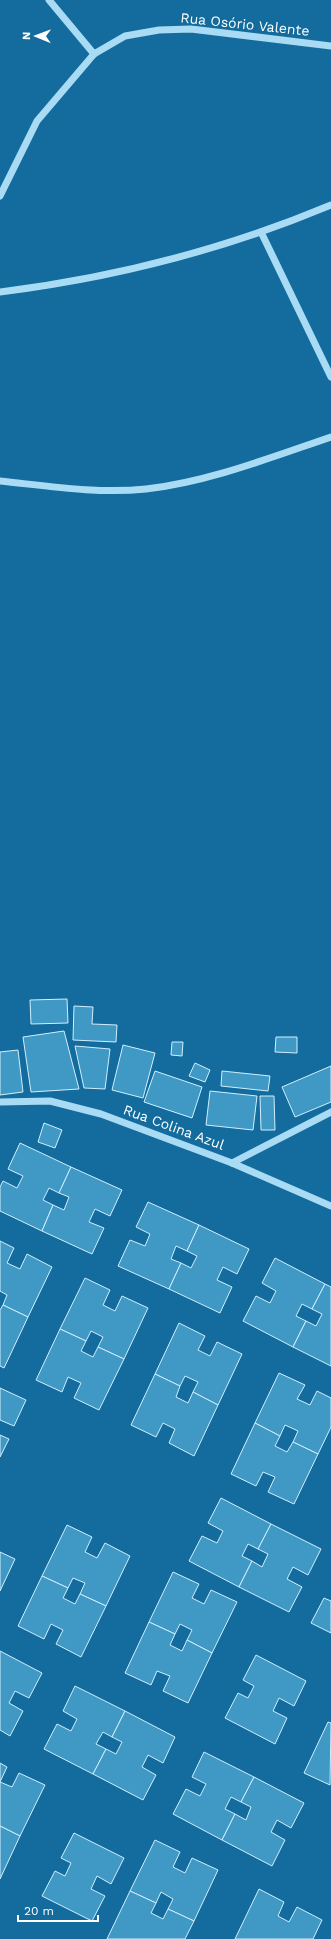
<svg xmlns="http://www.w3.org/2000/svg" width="331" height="1939" font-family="'Work Sans',sans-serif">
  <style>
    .building { fill: #4098c5; stroke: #d1effd }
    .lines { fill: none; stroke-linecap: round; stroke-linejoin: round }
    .minor { stroke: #a9dbf4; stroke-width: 7 }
    .labels { text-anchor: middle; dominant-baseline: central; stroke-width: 3; stroke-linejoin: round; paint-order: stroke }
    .street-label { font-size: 14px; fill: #fff; stroke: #136c9d }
  </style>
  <rect width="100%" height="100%" fill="#136c9d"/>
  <g class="building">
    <path d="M67 999 68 1023 31 1024 30 1000Z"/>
    <path d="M74 1006 93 1007 92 1024 117 1025 116 1042 73 1040Z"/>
    <path d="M64 1031 79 1089 31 1092 23 1037Z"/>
    <path d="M276 1037H297V1053L275 1052Z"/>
    <path d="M172 1042H183L182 1056 171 1055Z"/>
    <path d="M123 1045 155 1053 143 1098 112 1090Z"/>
    <path d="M75 1046 110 1049 105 1089 84 1088Z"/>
    <path d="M18 1050 23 1092 0 1095V1052Z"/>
    <path d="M195 1063 210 1070 205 1082 189 1076Z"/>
    <path d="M331 1066V1102L295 1117 282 1087Z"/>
    <path d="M155 1071 202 1087 192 1118 144 1102Z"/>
    <path d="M222 1071 270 1076 268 1091 221 1086Z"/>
    <path d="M210 1091 257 1096 253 1130 206 1125Z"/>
    <path d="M260 1096H274L275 1130H261Z"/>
    <path d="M44 1123 62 1130 55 1148 38 1142Z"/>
    <path d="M20 1143 71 1167 59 1193 49 1188 43 1200 53 1205 42 1231 0 1211V1187L3 1181 17 1188 23 1176 8 1169Z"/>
    <path d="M71 1167 122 1190 110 1216 95 1209 89 1222 104 1228 92 1254 42 1231 53 1205 64 1210 69 1197 59 1193Z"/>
    <path d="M148 1202 199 1225 187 1251 176 1246 171 1259 181 1263 169 1289 118 1266 130 1240 145 1246 150 1234 136 1227Z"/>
    <path d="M199 1225 249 1249 237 1274 223 1267 217 1280 232 1287 220 1313 169 1289 181 1263 191 1268 197 1256 187 1251Z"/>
    <path d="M0 1241 14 1248 7 1263 20 1269 27 1254 52 1267 28 1317 3 1305 7 1295 0 1291Z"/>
    <path d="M275 1258 325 1284 312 1309 302 1304 296 1316 306 1321 293 1347 243 1321 256 1296 270 1303 276 1291 262 1283Z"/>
    <path d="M85 1278 110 1290 103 1305 115 1311 122 1296 148 1308 124 1359 98 1347 103 1337 91 1331 86 1341 60 1329Z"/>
    <path d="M325 1284 331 1287V1366L293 1347 306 1321 316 1326 322 1314 312 1309Z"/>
    <path d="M3 1305 28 1317 4 1368 0 1366V1310Z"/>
    <path d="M179 1323 205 1336 198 1350 210 1356 217 1342 242 1354 218 1405 193 1392 198 1382 185 1376 180 1386 155 1374Z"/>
    <path d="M60 1329 86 1341 81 1351 93 1357 98 1347 124 1359 99 1410 74 1398 81 1383 68 1377 62 1392 36 1380Z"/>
    <path d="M279 1373 305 1385 297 1399 310 1405 317 1391 331 1398V1427L318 1454 293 1442 298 1431 285 1425 280 1436 255 1423Z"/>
    <path d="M155 1374 180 1386 176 1397 188 1403 193 1392 218 1405 194 1456 169 1443 175 1429 163 1423 156 1437 131 1425Z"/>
    <path d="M0 1388 26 1400 14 1426 0 1420Z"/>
    <path d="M255 1423 280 1436 275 1446 287 1452 293 1442 318 1454 294 1504 268 1492 275 1477 263 1472 256 1486 231 1474Z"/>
    <path d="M0 1435 9 1439 0 1457Z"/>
    <path d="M221 1498 271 1524 258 1549 248 1544 242 1556 252 1561 239 1587 189 1561 202 1536 217 1543 223 1531 208 1523Z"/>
    <path d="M271 1524 321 1549 308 1575 293 1567 287 1579 302 1587 289 1612 239 1587 252 1561 262 1567 268 1554 258 1549Z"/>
    <path d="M67 1525 92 1537 85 1552 97 1558 105 1543 130 1556 106 1606 80 1594 85 1583 73 1578 68 1588 42 1576Z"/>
    <path d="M0 1552 15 1559 0 1591Z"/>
    <path d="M173 1572 199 1584 192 1598 204 1604 211 1590 237 1602 212 1653 187 1640 192 1630 180 1624 175 1634 149 1622Z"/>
    <path d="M42 1576 68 1588 63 1598 75 1604 80 1594 106 1606 81 1657 56 1644 63 1630 51 1624 44 1639 18 1626Z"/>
    <path d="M324 1598 331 1601V1633L311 1623Z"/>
    <path d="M149 1622 175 1634 170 1645 182 1651 187 1640 212 1653 188 1703 163 1691 170 1676 157 1671 151 1685 125 1673Z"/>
    <path d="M0 1651 42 1673 29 1698 15 1691 9 1703 23 1711 10 1736 0 1730Z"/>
    <path d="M256 1655 306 1681 294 1706 279 1698 273 1711 287 1718 275 1744 225 1718 238 1693 248 1698 254 1686 243 1680Z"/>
    <path d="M75 1686 125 1711 112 1737 103 1732 96 1744 106 1749 93 1774 44 1749 57 1724 71 1731 77 1719 63 1711Z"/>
    <path d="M125 1711 175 1737 163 1763 148 1755 142 1767 156 1775 143 1800 93 1774 106 1749 116 1754 122 1742 112 1737Z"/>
    <path d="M328 1722 331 1723 330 1785 304 1773Z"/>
    <path d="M204 1752 254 1777 241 1802 231 1797 225 1809 235 1814 222 1840 173 1814 186 1789 200 1796 206 1784 192 1777Z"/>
    <path d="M0 1763 7 1767 0 1782 12 1787 19 1773 45 1785 20 1836 0 1826Z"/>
    <path d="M254 1777 304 1803 291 1828 277 1820 271 1832 285 1840 272 1866 222 1840 235 1814 246 1820 251 1807 241 1802Z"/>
    <path d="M0 1826 20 1836 0 1879Z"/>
    <path d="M74 1833 124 1858 111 1884 97 1876 91 1889 105 1896 92 1921 42 1896 55 1871 65 1876 71 1863 61 1858Z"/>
    <path d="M155 1840 180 1852 173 1867 185 1873 192 1858 218 1870 194 1921 168 1909 173 1899 161 1892 156 1903 130 1891Z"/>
    <path d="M259 1889 284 1902 278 1916 289 1922 297 1907 322 1920 313 1939H235Z"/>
    <path d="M130 1891 156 1903 151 1913 163 1919 168 1909 194 1921 185 1939H107Z"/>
  </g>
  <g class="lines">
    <g class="minor">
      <path d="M49 0 94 54"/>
      <path d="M0 196 37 121 94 54 125 36 159 30 191 29 331 46"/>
      <path d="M261 232 331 377"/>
      <path d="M0 292C112 278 226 249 331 205"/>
      <path d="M0 481C48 486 98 494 146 489 208 482 272 457 331 437"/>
      <path d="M0 1102 50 1101 101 1114 232 1163 331 1206"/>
      <path d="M232 1163 331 1112"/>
    </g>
  </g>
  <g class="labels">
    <g class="street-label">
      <text transform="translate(245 24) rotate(6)">Rua Osório Valente</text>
      <text transform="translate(174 1127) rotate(20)">Rua Colina Azul</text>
    </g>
  </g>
  <g transform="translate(36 36) rotate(271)" stroke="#136c9d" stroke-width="3" paint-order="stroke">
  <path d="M0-3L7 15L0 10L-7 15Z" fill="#ffffff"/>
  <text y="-6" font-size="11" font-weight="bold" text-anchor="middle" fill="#ffffff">N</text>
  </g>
  <path d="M18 1915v6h80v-6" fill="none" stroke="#ffffff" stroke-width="2"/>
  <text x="24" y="1915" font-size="12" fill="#ffffff" stroke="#136c9d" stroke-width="3" paint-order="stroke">20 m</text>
</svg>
